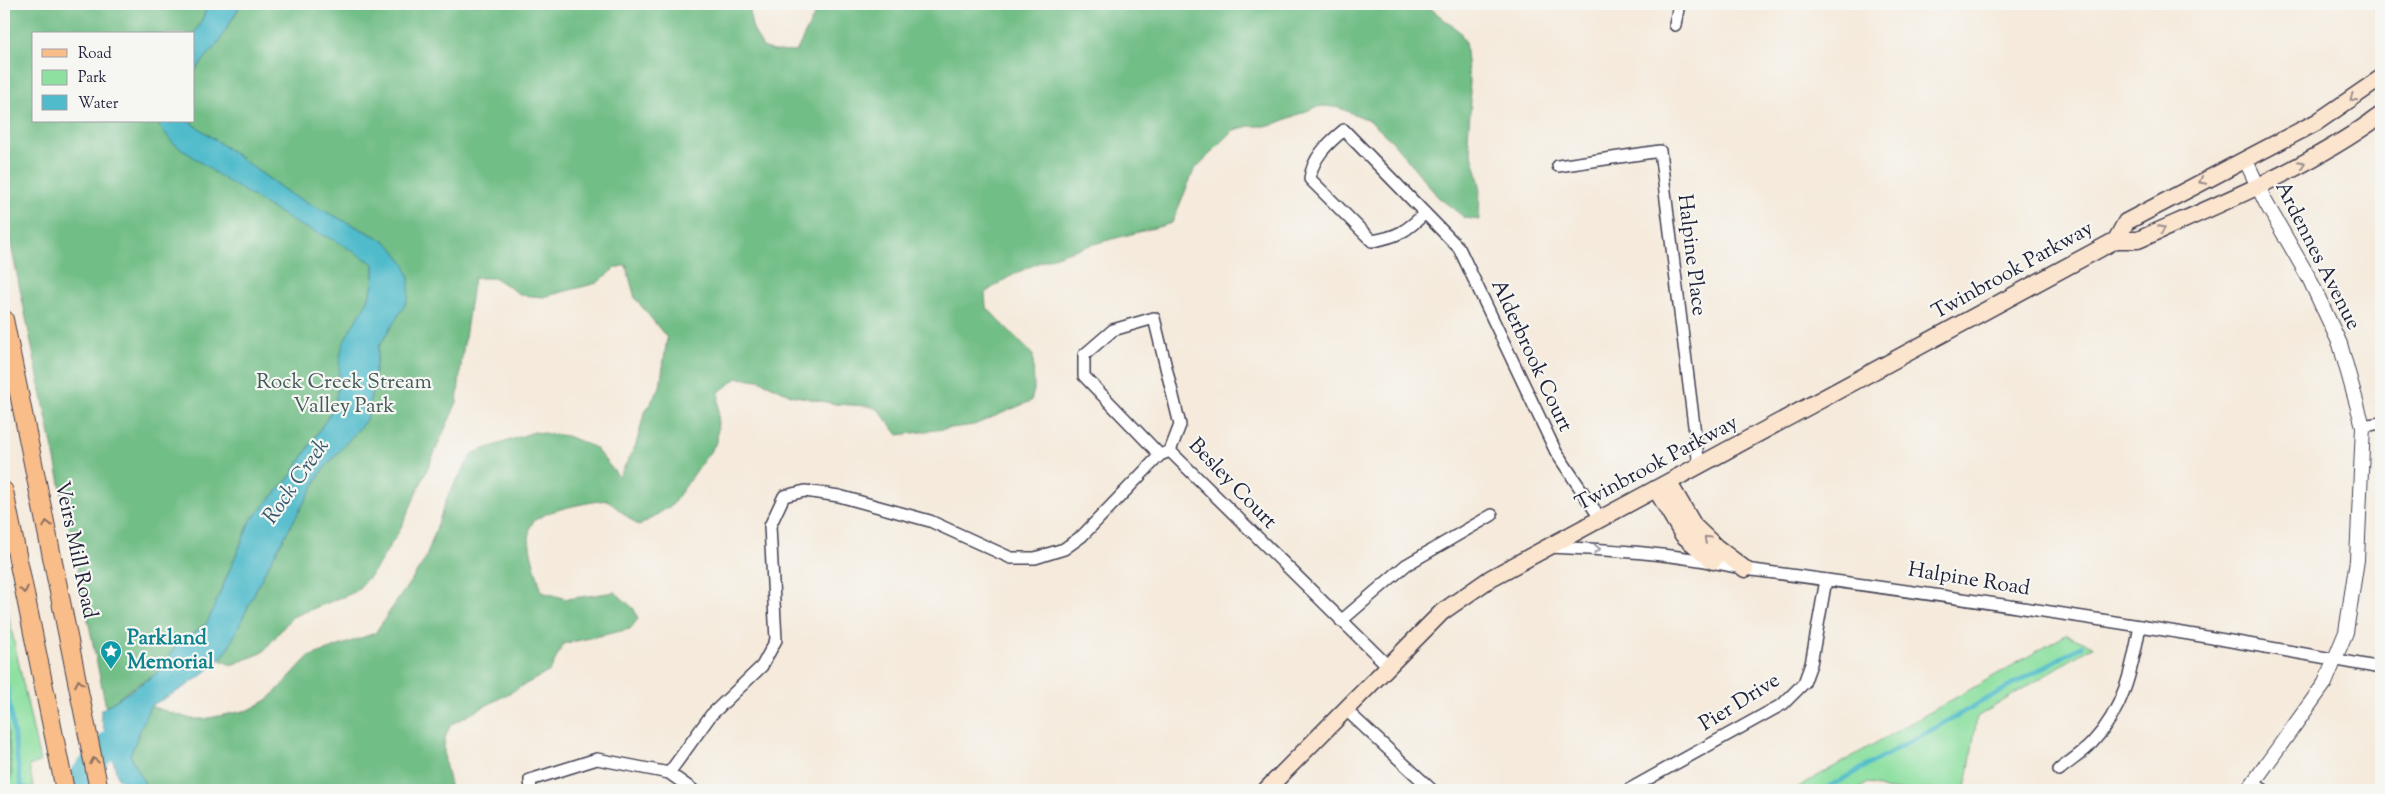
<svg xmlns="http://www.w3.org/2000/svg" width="2385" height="794" font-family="'Sorts Mill Goudy',serif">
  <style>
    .green { fill: #8ee0a1; stroke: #58816e }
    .forest { fill: #72be87; stroke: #4a7061 }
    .water { fill: #50bbcb; stroke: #396e83 }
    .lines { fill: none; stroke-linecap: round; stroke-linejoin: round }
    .stream { stroke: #50bbcb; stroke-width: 4.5 }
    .river { stroke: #50bbcb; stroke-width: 25 }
    .minor-casing { stroke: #424053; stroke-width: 14 }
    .tertiary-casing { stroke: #424053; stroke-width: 16 }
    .secondary-casing { stroke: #424053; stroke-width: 19 }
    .primary-casing { stroke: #424053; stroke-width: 20 }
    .minor { stroke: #fff; stroke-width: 11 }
    .tertiary { stroke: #fff; stroke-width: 14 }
    .secondary { stroke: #fce5cf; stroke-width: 16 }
    .primary { stroke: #f8bd88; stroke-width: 18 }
    .oneway { stroke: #9a8d8c }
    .oneway2 { stroke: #8d7062 }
    .oneway3 { stroke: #9c9ca7 }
    .labels { text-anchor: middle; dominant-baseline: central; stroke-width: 4.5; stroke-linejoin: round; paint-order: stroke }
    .street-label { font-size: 21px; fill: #22223b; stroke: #f6f6f2 }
    .park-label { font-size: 21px; fill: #425b5a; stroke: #f6f6f2 }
    .culture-label { font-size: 21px; font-weight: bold; fill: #0d838f; stroke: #f6f6f2; text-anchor: start }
    .water-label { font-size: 22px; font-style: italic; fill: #32586d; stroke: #f6f6f2 }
  </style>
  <rect width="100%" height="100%" fill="#f6f6f2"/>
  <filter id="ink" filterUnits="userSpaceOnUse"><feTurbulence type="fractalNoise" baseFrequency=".02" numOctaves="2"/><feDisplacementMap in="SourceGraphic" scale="10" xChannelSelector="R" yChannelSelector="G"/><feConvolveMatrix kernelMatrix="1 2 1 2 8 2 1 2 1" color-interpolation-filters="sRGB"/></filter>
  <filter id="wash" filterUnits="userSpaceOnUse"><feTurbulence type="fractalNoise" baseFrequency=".0096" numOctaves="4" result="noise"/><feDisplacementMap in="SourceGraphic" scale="20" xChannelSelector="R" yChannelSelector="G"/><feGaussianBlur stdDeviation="1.12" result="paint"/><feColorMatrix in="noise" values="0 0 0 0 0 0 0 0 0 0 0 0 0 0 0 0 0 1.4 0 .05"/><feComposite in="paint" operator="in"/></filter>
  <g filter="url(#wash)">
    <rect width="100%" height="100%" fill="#f5eadb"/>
    <g class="green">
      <path d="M4 595 40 762 29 766 34 790H4Z"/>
      <path d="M2066 635 2093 646 1977 717 1966 787 1956 790H1887L1868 783 1857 790H1793Z"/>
    </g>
    <g class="forest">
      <path d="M4 4H208L201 23 194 34H34V121H156L157 125 374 264V284L366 305 344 343 336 400 332 410 290 477 251 520 207 623 176 646 156 674 132 688 106 707 4 211Z"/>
      <path d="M241 4H752C747 20 754 33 763 47L773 51 796 52 820 4H1425L1460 32 1465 42 1471 101 1468 138 1480 185 1479 220 1465 218 1438 197 1393 142 1369 120 1337 107 1326 106 1316 107 1270 126H1249L1234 130 1194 170 1172 223C1110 241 1037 253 985 293L986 307 1033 355 1034 390 1031 401 974 425 898 435 878 409 868 406 835 404 791 395 759 380 737 378 719 392 717 442 672 505 639 526 607 500C591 502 539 510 531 525 524 539 538 577 542 592L567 599 615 592 634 609 638 619 630 629 563 644 550 671 452 724C437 742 447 769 451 790H148L130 755 150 706 191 719H204L249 710 269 699 308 657 375 633 425 560 448 495 473 453 534 432 567 436 594 447 619 477 636 445 644 414 660 387 667 338 635 298 626 265 615 268 597 283 543 297 521 295 495 278H474L462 357 457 402 401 528 375 570 355 592 292 617 262 653 231 665 220 660 228 649 264 573 322 471 367 419 379 346 403 308 392 247 385 241 290 194 189 121H194V72L220 40Z"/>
      <path d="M4 693 12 774 6 790H4Z"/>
    </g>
    <g class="water">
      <path d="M208 4H241L220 40 194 72V34L201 23Z"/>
      <path d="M156 121H189L290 194 385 241 392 247 405 265 409 277V288L408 298 403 308 379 346 367 419 322 471 264 573 228 649C209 675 177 692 150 706L130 755 148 790H131L118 778 101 718V710L156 674 176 646 207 623 251 520 290 477 332 410C342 388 336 361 344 342 358 311 376 302 374 264L338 242 299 225 221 177 172 142Z"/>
    </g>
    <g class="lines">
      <g class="stream">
        <path d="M7 686 21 786 32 790"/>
        <path d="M1823 790 2082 646"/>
      </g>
      <path class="river" d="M70 790 130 719"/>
    </g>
  </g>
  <g filter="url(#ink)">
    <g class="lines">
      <g class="minor-casing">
        <g id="minor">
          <path d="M1675 25 1679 4"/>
          <path d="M1558 166 1660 151 1699 466"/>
          <path d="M1425 213C1407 231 1397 237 1372 241L1310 179C1312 158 1328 143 1344 130L1459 248 1556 452 1600 518"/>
          <path d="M2363 426 2381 423"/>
          <path d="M1170 451 1388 666"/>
          <path d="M1160 455 1084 376V355L1113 330 1154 318 1180 425 1170 451"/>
          <path d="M1550 547C1615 550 1682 554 1745 569 1958 597 2170 628 2381 668"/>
          <path d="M1341 621 1406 565 1492 515"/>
          <path d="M1345 709 1432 790"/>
          <path d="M2059 770C2070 761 2083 753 2092 743 2124 709 2132 669 2140 626"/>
          <path d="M669 773 711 715 762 666 776 640 770 526 784 496 805 491 839 496 930 521 1011 558H1035L1064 549 1082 536 1160 455 1170 451"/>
          <path d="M2253 783 2264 790"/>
          <path d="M531 790 530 780 597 759 669 773 693 790"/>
          <path d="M1628 790 1783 704 1804 683 1811 664 1826 580"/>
        </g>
      </g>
      <g class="tertiary-casing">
        <path id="tertiary" d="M2245 159 2266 203 2309 278 2340 344 2363 426 2357 560 2346 632 2325 683 2248 790"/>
      </g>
      <g class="secondary-casing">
        <g id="secondary">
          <path d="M2116 240 2126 222 2317 122 2381 78"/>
          <path d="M1669 483 1694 526 1716 547 1745 569"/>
          <path d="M1656 489 1683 535 1713 561"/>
          <path d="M1266 790 1442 612 1491 578 2116 240H2138C2221 203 2307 169 2381 115"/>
        </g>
      </g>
      <g class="primary-casing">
        <g id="primary">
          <path d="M4 319 99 790"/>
          <path d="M4 491 65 790"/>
        </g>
      </g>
      <use href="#minor" class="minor"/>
      <use href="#tertiary" class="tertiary"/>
      <use href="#secondary" class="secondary"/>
      <use href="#primary" class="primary"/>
    </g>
    <defs><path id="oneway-chevron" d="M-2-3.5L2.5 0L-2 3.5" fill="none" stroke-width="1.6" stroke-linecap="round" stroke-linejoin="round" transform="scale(1.25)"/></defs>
    <g class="oneway">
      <use href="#oneway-chevron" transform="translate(2353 98) rotate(145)"/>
      <use href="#oneway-chevron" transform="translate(2302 164) rotate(-28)"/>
      <use href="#oneway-chevron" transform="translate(2202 181) rotate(152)"/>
      <use href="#oneway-chevron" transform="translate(2162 229) rotate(-24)"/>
      <use href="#oneway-chevron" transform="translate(1707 539) rotate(-137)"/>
    </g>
    <g class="oneway2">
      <use href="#oneway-chevron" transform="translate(47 524) rotate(-102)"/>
      <use href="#oneway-chevron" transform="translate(24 590) rotate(78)"/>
      <use href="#oneway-chevron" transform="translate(79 683) rotate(-101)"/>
      <use href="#oneway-chevron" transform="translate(94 761) rotate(-101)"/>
    </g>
    <use class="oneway3" href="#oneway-chevron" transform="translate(1597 549) rotate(2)"/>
  </g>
  <defs>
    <g id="sight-pin" transform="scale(1.125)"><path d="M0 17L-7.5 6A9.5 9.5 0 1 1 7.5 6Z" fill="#0f9aa8" stroke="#f6f6f2"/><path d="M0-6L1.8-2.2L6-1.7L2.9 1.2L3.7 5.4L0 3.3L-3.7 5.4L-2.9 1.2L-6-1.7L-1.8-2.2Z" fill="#fff"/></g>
  </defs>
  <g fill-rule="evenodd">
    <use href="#sight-pin" x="111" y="651"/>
  </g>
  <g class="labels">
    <g class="street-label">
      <text transform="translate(1691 255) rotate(83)">Halpine Place</text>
      <text transform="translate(2317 256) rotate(63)">Ardennes Avenue</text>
      <text transform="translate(2013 271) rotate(-29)">Twinbrook Parkway</text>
      <text transform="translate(1531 356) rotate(65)">Alderbrook Court</text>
      <text transform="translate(1657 464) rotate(-28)">Twinbrook Parkway</text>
      <text transform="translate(1232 484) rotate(46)">Besley Court</text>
      <text transform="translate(75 550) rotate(78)">Veirs Mill Road</text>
      <text transform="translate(1969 580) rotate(9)">Halpine Road</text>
      <text transform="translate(1740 703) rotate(-32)">Pier Drive</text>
    </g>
    <g class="park-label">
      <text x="344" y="383">Rock Creek Stream<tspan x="344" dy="24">Valley Park</tspan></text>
    </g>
    <g class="culture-label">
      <text x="127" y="639">Parkland<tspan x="127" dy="24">Memorial</tspan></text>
    </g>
    <g class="water-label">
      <text transform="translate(297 482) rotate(-55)">Rock Creek</text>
    </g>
  </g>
  <rect width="2385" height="794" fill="none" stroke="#f6f6f2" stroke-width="20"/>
  <rect x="32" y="32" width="162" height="90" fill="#f6f6f2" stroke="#a1a1a9"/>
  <rect x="42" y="49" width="25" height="8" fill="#f8bd88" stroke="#a1a1a9"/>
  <text x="78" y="58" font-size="15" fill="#22223b">Road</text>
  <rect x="42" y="70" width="25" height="15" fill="#8ee0a1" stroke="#a1a1a9"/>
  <text x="78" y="82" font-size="15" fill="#22223b">Park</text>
  <rect x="42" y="95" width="25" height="15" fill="#50bbcb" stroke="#a1a1a9"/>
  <text x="78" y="108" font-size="15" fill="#22223b">Water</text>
</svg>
